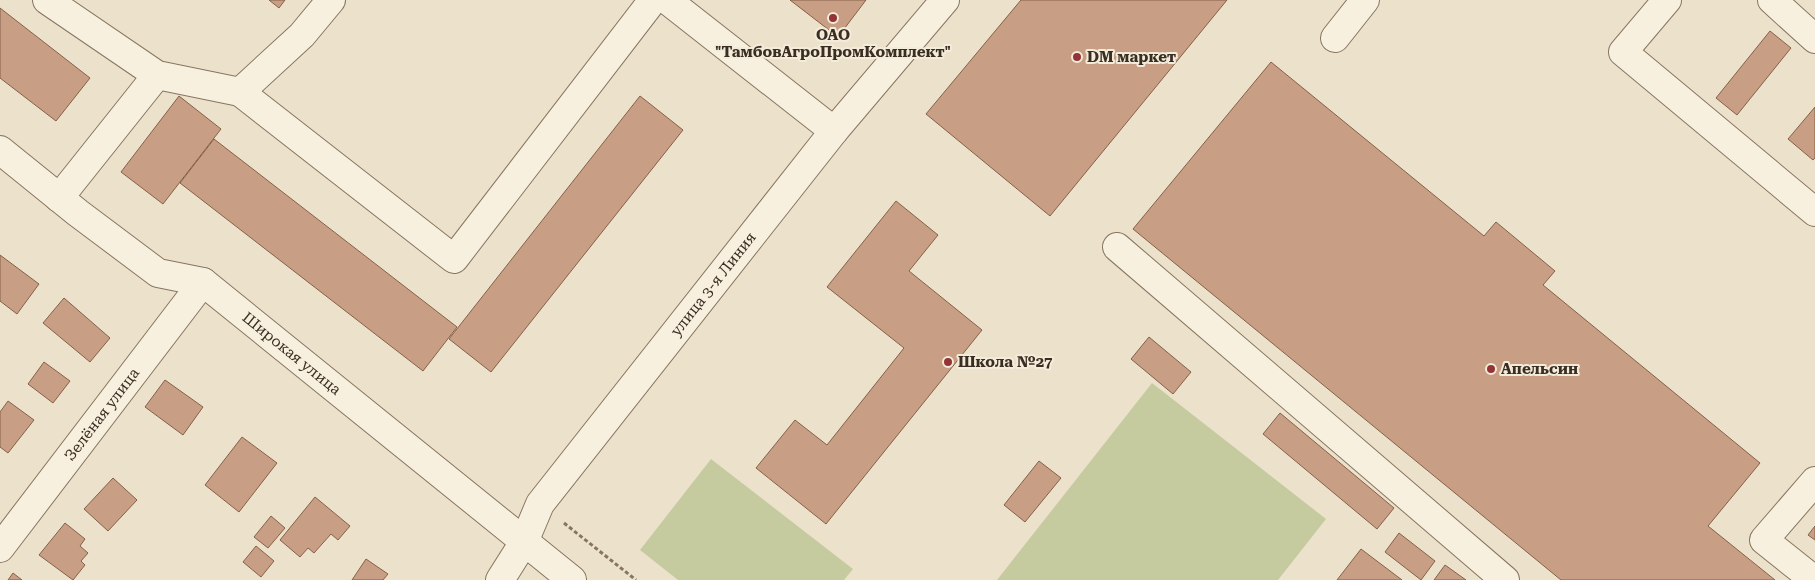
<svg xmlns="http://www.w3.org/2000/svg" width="1815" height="580" font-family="'Roboto Serif',serif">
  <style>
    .green { fill: #c6ca9f }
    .building { fill: #c89f84; stroke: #866048 }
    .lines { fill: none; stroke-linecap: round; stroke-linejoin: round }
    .minor-casing { stroke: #887560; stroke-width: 30 }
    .path { stroke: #887560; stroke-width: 3; stroke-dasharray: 4 2.5; stroke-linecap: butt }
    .minor { stroke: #f7f0de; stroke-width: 28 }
    .poi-dot { fill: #933436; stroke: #f4ecda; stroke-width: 2 }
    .labels { text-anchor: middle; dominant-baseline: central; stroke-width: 4; stroke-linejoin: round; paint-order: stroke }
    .poi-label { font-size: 15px; font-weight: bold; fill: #3a2e22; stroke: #f4ecda; text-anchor: start }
    .street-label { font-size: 15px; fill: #3a2e22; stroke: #f4ecda }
  </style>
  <rect width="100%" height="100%" fill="#ece2cb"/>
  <g class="green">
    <path d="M1152 383 1326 519 1278 580H997Z"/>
    <path d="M711 459 853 569 844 580H678L640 550Z"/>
  </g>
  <g class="building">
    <path d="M269 0H285L279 8Z"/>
    <path d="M790 0H866L838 37Z"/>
    <path d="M1021 0H1227L1050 216 926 114Z"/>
    <path d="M0 8 90 78 56 121 0 78Z"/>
    <path d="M1770 31 1791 48 1737 115 1716 98Z"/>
    <path d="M1271 62 1484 236 1496 222 1555 271 1543 285 1760 463 1708 526 1775 580H1561L1133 229Z"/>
    <path d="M179 96 221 129 163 204 121 172Z"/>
    <path d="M640 96 683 130 491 372 449 339Z"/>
    <path d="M1815 107V158L1813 160 1788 139Z"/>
    <path d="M214 139 457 327 423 371 180 183Z"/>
    <path d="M896 201 938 235 909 271 982 330 826 524 756 468 795 420 827 445 904 348 827 287Z"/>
    <path d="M0 255 39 284 17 314 0 301Z"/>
    <path d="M64 298 110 338 90 362 43 323Z"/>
    <path d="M1149 337 1191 372 1173 394 1131 359Z"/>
    <path d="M44 362 70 381 53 403 28 384Z"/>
    <path d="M165 380 203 407 183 435 145 407Z"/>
    <path d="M8 401 34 420 8 453 0 447V412Z"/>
    <path d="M1280 413 1394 508 1377 529 1263 434Z"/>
    <path d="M242 437 277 463 239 512 205 485Z"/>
    <path d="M1039 461 1061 478 1025 522 1004 505Z"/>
    <path d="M113 478 137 500 108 531 84 509Z"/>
    <path d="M315 497 350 526 338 540 331 534 314 553 308 548 300 557 280 540Z"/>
    <path d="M271 516 285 528 268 548 254 537Z"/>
    <path d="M65 523 85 539 80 546 88 553 81 561 85 565 73 580 39 555Z"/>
    <path d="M1815 526V540L1808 535Z"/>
    <path d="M1399 533 1435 561 1421 580 1385 552Z"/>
    <path d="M256 546 274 561 261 577 243 562Z"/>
    <path d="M1361 549 1402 580H1337Z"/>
    <path d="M366 559 388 574 383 580H352Z"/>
    <path d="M1445 565 1466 580H1434Z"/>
    <path d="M13 573 22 580H8Z"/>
  </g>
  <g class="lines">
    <g class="minor-casing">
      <g id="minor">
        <path d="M47 0 157 75 240 92 302 35 331 0"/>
        <path d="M667 0 834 131"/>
        <path d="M1667 0 1623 52 1815 212"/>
        <path d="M1772 0 1815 39"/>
        <path d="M1335 38 1365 0"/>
        <path d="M240 92 454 259 653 0"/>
        <path id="s1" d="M0 150 78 213 158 273 203 282 572 580"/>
        <path d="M59 198 157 75"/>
        <path d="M1117 247 1505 580"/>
        <path id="s2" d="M0 548 203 282"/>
        <path id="s3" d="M500 580 524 542 540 504 834 131 945 0"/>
        <path d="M1814 580 1764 540 1815 481"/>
      </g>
    </g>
    <path class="path" d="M564 523 636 580"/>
    <use href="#minor" class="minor"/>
  </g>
  <g class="poi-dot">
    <circle cx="833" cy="18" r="5"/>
    <circle cx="1077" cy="57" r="5"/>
    <circle cx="948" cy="362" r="5"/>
    <circle cx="1491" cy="369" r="5"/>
  </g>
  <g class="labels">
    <g class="poi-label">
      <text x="833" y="35" text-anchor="middle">ОАО<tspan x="833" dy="17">"ТамбовАгроПромКомплект"</tspan></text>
      <text x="1087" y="57">DM маркет</text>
      <text x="958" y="362">Школа №27</text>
      <text x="1501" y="369">Апельсин</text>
    </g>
    <g class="street-label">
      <text stroke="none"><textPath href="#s3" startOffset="366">улица 3-я Линия</textPath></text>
      <text stroke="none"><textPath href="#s1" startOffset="360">Широкая улица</textPath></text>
      <text stroke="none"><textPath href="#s2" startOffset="168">Зелёная улица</textPath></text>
    </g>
  </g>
</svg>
